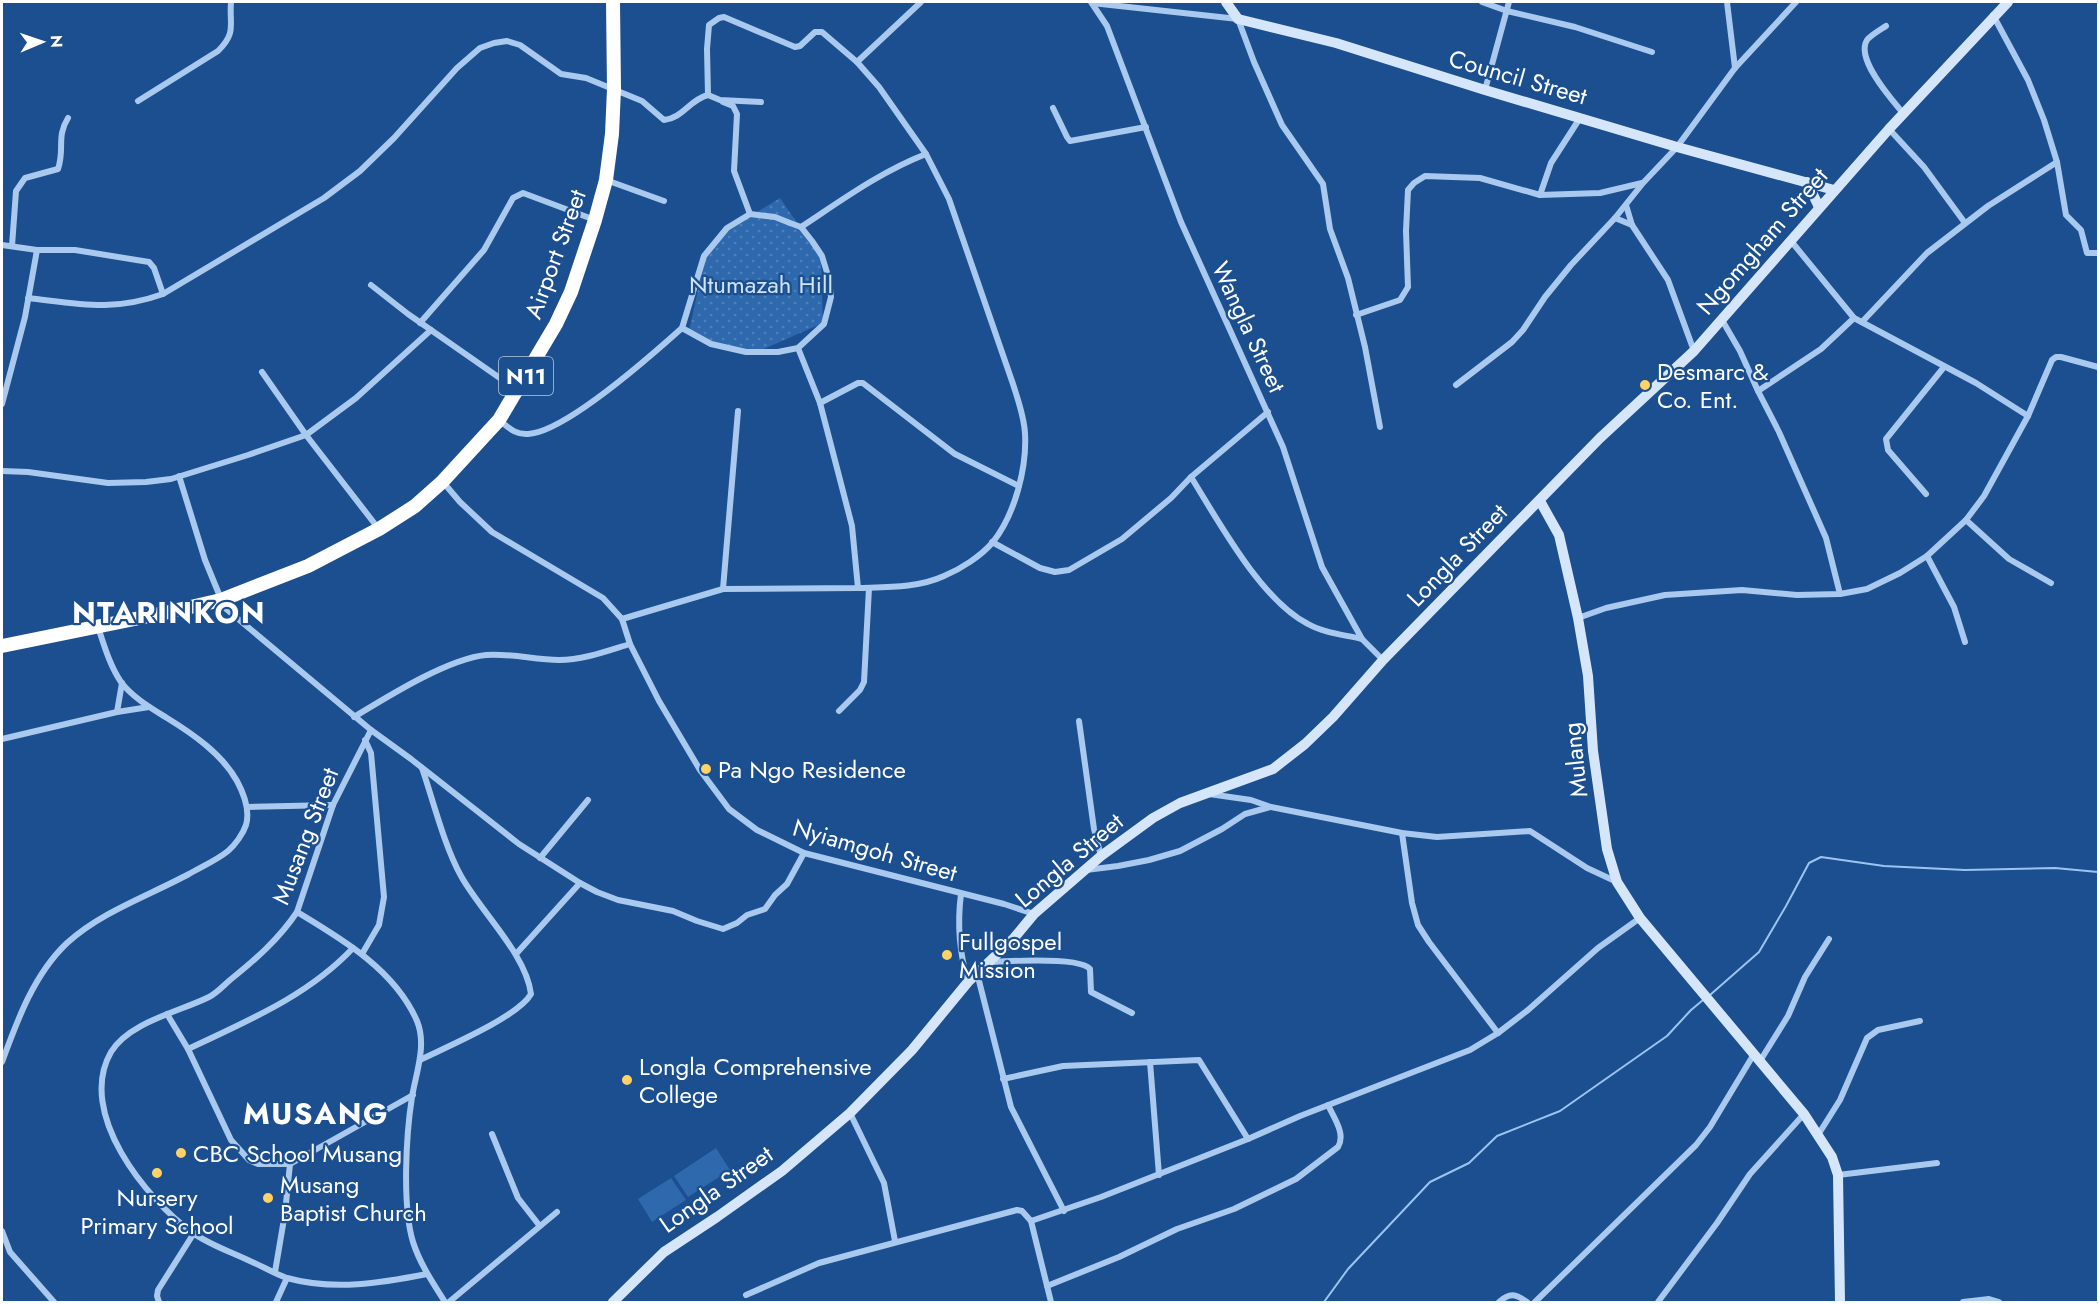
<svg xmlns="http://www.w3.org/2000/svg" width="2100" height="1304" font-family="Jost,sans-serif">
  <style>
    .park { fill: url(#park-dots) }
    .pitch { fill: #2e69ad }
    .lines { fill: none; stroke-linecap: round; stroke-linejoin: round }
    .stream { stroke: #9cc4f0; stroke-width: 2 }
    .street { stroke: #a9c9ee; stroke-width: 6 }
    .secondary { stroke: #d6e6fa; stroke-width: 10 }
    .highway { stroke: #fff; stroke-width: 14 }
    .poi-dot { fill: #ffd166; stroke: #1b4f8f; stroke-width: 2 }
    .labels { text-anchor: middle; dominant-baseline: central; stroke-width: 4.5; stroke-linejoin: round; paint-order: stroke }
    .shield { fill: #1b4f8f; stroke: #bbcadd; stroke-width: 1.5 }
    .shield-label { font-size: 22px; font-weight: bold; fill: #fff }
    .street-label { font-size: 24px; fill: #fff; stroke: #1b4f8f }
    .park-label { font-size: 24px; fill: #cfe3fa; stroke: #1b4f8f }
    .poi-label { font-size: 24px; fill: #fff; stroke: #1b4f8f; text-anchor: start }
    .district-label { font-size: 30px; font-weight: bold; letter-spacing: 1.5px; fill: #fff; stroke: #1b4f8f }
  </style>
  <defs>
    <pattern id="park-dots" width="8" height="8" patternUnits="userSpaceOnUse" patternTransform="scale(1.5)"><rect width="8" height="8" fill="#2e69ad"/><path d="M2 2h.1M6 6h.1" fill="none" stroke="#4d80b9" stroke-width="1.8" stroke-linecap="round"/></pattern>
  </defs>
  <rect width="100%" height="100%" fill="#1b4f8f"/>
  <path class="park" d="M780 198 821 258 823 323 757 352 711 343 689 331 706 254 729 229Z"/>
  <g class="pitch">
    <path d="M716 1148 730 1170 688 1197 674 1176Z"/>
    <path d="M671 1178 686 1200 652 1222 638 1199Z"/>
  </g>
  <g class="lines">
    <g class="stream">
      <path d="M1710 995 1759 952 1786 906 1809 863 1821 857 1884 866 1965 870 2055 868 2098 872"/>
      <path d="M1324 1302 1348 1269 1430 1182 1469 1163 1497 1136 1560 1111 1667 1036 1691 1010 1703 1000"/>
    </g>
    <g class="street">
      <path d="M1091 2 1107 26 1181 222 1283 447 1322 567 1362 639 1383 660"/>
      <path d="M1482 2 1507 11 1575 27 1652 52"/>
      <path d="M1727 2 1735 68"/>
      <path d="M1092 3 1238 19 1254 62 1282 125 1323 184 1330 229 1348 278 1365 347 1380 427"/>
      <path d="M1993 15 2028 80 2044 120 2057 162 2066 215 2081 230 2087 253H2098"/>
      <path d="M1886 26C1880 30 1871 35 1867 40 1855 59 1892 100 1903 113"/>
      <path d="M857 62 921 2"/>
      <path d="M1485 90 1509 2"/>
      <path d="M708 95 707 49 709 25 719 18 724 17 795 47 800 46 815 32H822L857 62 879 87 926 154 949 199 1013 384C1018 400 1024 416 1025 433 1027 468 1015 514 993 542 981 556 961 569 944 576 918 588 887 587 858 588"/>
      <path d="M138 101 218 51C237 32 229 25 231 2"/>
      <path d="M723 102 733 106 737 114 734 171 750 214"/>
      <path d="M1053 108 1067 137 1070 141 1146 127"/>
      <path d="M1889 129 1924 167 1965 223"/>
      <path d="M606 180 664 201"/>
      <path d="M1540 195 1551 163 1580 118"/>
      <path d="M1626 205 1632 225 1668 280 1694 351"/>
      <path d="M750 214 775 217 790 223 801 227 812 241 822 256 829 279 831 297 824 324 798 348 778 352H746L711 344 682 328 704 256 727 228Z"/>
      <path d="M1615 218 1632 225"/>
      <path d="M801 227C842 200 880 172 926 154"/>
      <path d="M1791 241 1854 318 1976 383 2028 416"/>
      <path d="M2 245 37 250H75L149 262 154 268 163 294"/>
      <path d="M12 246 16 191 25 178 58 169C65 149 56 137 68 118"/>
      <path d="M371 285 408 314 517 390"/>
      <path d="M28 298C80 304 113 312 163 294L324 198 360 171 394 138 457 68 480 48 494 43 507 41 520 45 561 74 586 78 642 101 664 120C683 118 689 100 708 95L720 100 761 102"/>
      <path d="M1356 315 1400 300 1408 287 1406 231 1408 190 1414 183 1425 176 1480 178 1540 195 1600 193 1642 183"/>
      <path d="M1722 320 1740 351 1758 391 1821 349 1854 318"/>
      <path d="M1862 322 1927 253 1988 206 2057 162"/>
      <path d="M420 323 484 250 513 198 523 193 595 220"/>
      <path d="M262 372 306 435 378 528"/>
      <path d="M1456 385 1512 342 1523 330 1545 297 1571 265 1615 218 1643 183 1677 147 1735 68 1796 2"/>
      <path d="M1758 391 1779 432 1826 538 1840 594"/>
      <path d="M820 403 858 383H863L955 454 1019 486"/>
      <path d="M2 404 25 317 37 250"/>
      <path d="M500 421C509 428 516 435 528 434 566 432 653 354 682 328"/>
      <path d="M2 471 28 472 108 483 146 482 171 479 248 455 306 435 356 398 431 330"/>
      <path d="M179 476 205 560 221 599"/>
      <path d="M1191 477C1219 522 1261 600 1308 624 1324 633 1345 635 1362 639"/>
      <path d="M443 482 460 502 492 532 603 598 622 619 630 644 659 701 700 770 729 809 757 830 804 853 1004 904 1034 914"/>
      <path d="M1926 494 1888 450 1886 439 1944 367"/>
      <path d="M1966 520 2009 559 2051 583"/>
      <path d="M992 542 1040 568 1055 572 1069 570 1122 539 1171 498 1191 477 1268 412"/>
      <path d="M1927 556 1954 607 1965 642"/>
      <path d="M723 589 738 411"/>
      <path d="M219 603 371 730 411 759 519 844 580 883 597 892 618 900 673 911 697 921 723 929 737 923 747 915 765 909 775 895 787 884 804 853"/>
      <path d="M1578 618 1606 608 1665 595 1742 590 1797 595 1840 594 1867 589 1900 573 1927 556 1966 520 1984 496 2028 416 2052 360 2056 357H2061L2098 367"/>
      <path d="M622 619 723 589 858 588 852 526 838 472 820 403 798 348"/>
      <path d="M839 711 860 690 864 682 869 588"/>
      <path d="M117 712 122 683"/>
      <path d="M354 717C387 697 447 659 486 655 510 653 535 660 559 660 583 660 607 651 630 644"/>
      <path d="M1079 721 1094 829 1101 856"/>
      <path d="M371 730 333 805 297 912C279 939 255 960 230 980 223 986 217 993 209 997 179 1012 129 1022 111 1052 76 1113 146 1199 193 1233 210 1245 231 1252 250 1261 262 1266 275 1274 287 1278 334 1291 381 1283 427 1274"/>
      <path d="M2 739 117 712 149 707"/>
      <path d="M1209 794 1251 800 1271 807 1402 833 1437 837 1530 831 1587 868 1617 882"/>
      <path d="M247 807 333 805"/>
      <path d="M1402 833 1412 903 1418 925 1429 942 1498 1033"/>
      <path d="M540 858 588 800"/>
      <path d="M1086 870 1118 866 1149 860 1180 851 1222 829 1245 814 1270 807"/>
      <path d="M961 894C957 925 959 952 968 981"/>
      <path d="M297 912C342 939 395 970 417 1021 427 1045 416 1073 412 1097 406 1135 402 1206 413 1242 420 1264 433 1283 445 1302"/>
      <path d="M362 954 379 925 384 897 371 753 365 740"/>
      <path d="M516 954 580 883"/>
      <path d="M991 962C1009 961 1080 957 1090 969L1091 992 1132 1013"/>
      <path d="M977 973 1011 1107 1064 1211"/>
      <path d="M167 1014 188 1049 231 1140 249 1160 258 1164H290L413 1095"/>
      <path d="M188 1049C247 1021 308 996 353 948"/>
      <path d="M420 1060C446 1047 518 1017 531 994 526 954 481 912 461 876 444 845 434 803 422 768"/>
      <path d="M1760 1061 1788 1016 1805 977 1829 939"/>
      <path d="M2 1062C17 1021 34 974 67 943 101 912 148 896 189 874 201 867 217 860 228 851 235 845 243 834 246 825 250 811 244 794 237 781 222 754 193 734 167 718 151 708 132 697 121 682 110 666 104 645 98 627"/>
      <path d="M1150 1062 1159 1175"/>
      <path d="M1003 1079 1063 1066 1199 1060 1248 1139 1300 1116 1470 1050 1498 1033 1528 1010 1598 948 1640 918"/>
      <path d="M850 1113 884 1183 895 1241"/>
      <path d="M492 1134 518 1198 539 1225"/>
      <path d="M1818 1135 1840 1100 1867 1038 1878 1030 1920 1021"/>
      <path d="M1838 1175 1937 1163"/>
      <path d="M1031 1221 1101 1197 1248 1139"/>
      <path d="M2 1231 10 1252 54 1302"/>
      <path d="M275 1272 285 1213 290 1164"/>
      <path d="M1047 1286 1119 1257 1177 1229 1234 1209 1296 1179 1338 1147C1346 1134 1334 1118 1328 1105"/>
      <path d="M746 1295 819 1263 1017 1210 1022 1211 1031 1221 1051 1302"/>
      <path d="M159 1302 157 1296 158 1290 194 1233"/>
      <path d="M276 1302 287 1278"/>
      <path d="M449 1302 557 1212"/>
      <path d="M1499 1302C1510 1292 1516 1294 1527 1302"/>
      <path d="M1535 1302 1696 1145 1710 1127 1754 1054"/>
      <path d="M1658 1302 1717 1223 1750 1174 1804 1114"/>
      <path d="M1963 1302 1989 1299 1999 1302"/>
    </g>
    <g class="secondary">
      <path d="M1226 2 1238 19 1336 43 1485 90 1677 147 1834 190"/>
      <path d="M1807 182 1819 207"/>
      <path d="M1540 501 1559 535 1578 618 1588 676 1593 751 1607 849 1617 882 1640 918 1804 1114 1832 1157 1838 1175 1840 1302"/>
      <path d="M613 1302 664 1252 717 1217 782 1171 850 1113 912 1050 968 982 1014 938 1034 914 1101 856 1153 818 1180 803 1273 769 1305 744 1333 717 1383 660 1600 438 1694 351 1889 129 2008 2"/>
    </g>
    <path class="highway" d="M2 646 169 612 221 600 308 566 379 529 415 506 442 482 499 420 556 324 571 292 595 220 606 180 612 134 614 89 613 2"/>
  </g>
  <g class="poi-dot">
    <circle cx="1645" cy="385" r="6"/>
    <circle cx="706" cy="769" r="6"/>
    <circle cx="947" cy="955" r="6"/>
    <circle cx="627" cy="1080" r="6"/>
    <circle cx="181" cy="1153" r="6"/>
    <circle cx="157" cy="1173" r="6"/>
    <circle cx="268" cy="1198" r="6"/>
  </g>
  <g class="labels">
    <rect class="shield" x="499" y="357" width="54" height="38" rx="4.5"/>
    <g class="shield-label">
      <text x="526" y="376">N11</text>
    </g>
    <g class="street-label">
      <text transform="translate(1518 77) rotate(16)">Council Street</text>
      <text transform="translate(1762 241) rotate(-49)">Ngomgham Street</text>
      <text transform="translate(555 254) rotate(-70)">Airport Street</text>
      <text transform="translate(1249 327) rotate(65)">Wangla Street</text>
      <text transform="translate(1457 555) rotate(-46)">Longla Street</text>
      <text transform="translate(1575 760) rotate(-96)">Mulang</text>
      <text transform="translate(305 836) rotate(-69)">Musang Street</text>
      <text transform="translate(875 850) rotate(16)">Nyiamgoh Street</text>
      <text transform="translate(1069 860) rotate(-40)">Longla Street</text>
      <text transform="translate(716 1189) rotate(-35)">Longla Street</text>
    </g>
    <g class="park-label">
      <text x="761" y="284">Ntumazah Hill</text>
    </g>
    <g class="poi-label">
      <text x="1657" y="371">Desmarc &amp;<tspan x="1657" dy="28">Co. Ent.</tspan></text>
      <text x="718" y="769">Pa Ngo Residence</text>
      <text x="959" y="941">Fullgospel<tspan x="959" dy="28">Mission</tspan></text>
      <text x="639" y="1066">Longla Comprehensive<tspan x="639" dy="28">College</tspan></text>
      <text x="193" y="1153">CBC School Musang</text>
      <text x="280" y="1184">Musang<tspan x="280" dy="28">Baptist Church</tspan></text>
      <text x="157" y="1197" text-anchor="middle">Nursery<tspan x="157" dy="28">Primary School</tspan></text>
    </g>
    <g class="district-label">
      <text x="169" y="612">NTARINKON</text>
      <text x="316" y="1113">MUSANG</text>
    </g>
  </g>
  <rect width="2100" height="1304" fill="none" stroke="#ffffff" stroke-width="6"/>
  <g transform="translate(42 42) rotate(88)" stroke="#1b4f8f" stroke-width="4.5" paint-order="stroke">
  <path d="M0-4.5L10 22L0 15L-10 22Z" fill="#ffffff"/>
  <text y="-9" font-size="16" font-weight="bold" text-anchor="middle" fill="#ffffff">N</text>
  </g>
</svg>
